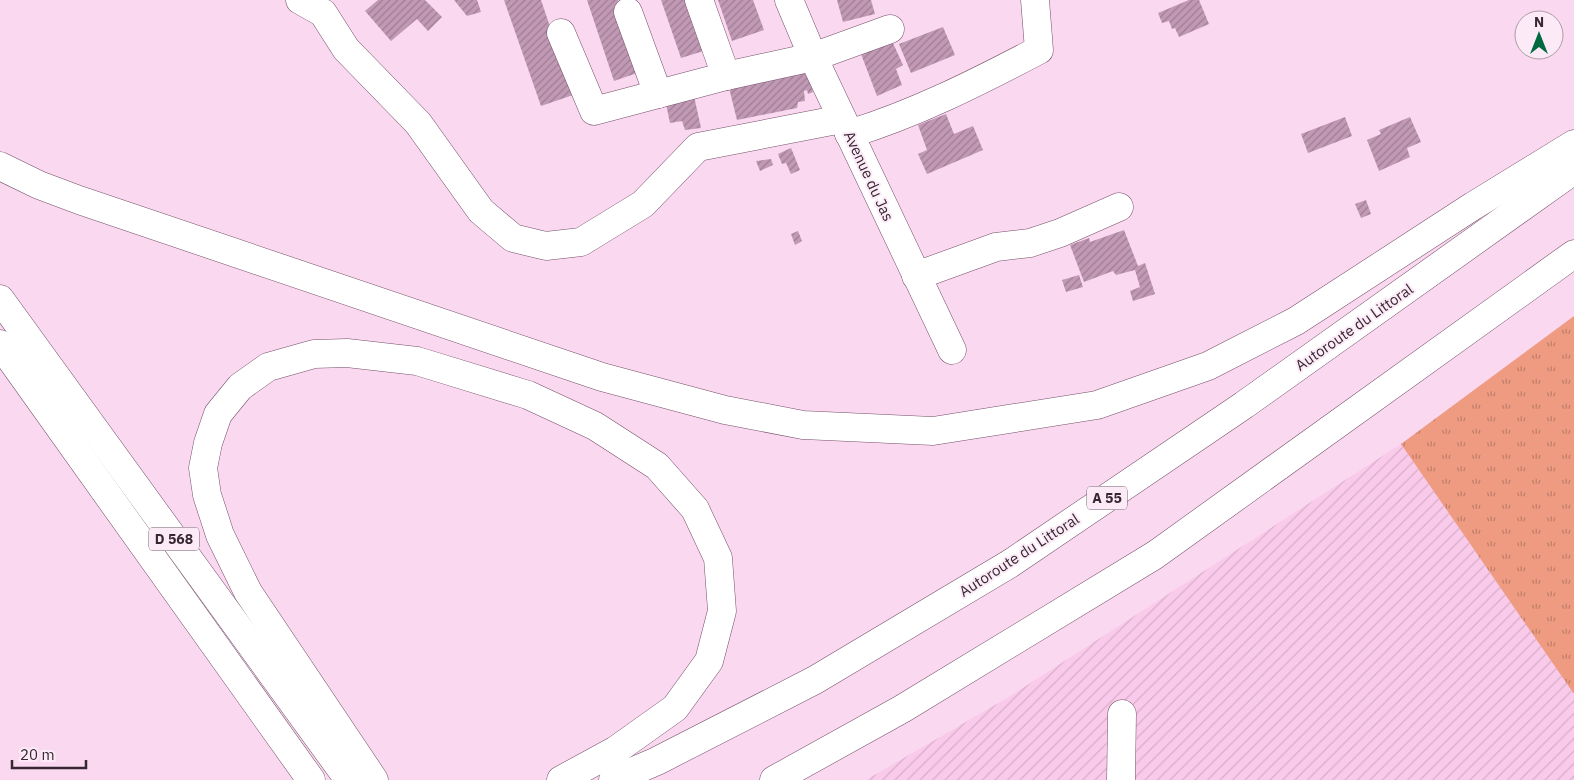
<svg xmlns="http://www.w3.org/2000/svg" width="1574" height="780" font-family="'IBM Plex Sans',sans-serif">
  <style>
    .industrial { fill: url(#industrial-furrows) }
    .grass { fill: url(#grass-tufts) }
    .building { fill: url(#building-hatch) }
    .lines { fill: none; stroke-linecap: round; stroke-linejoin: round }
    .minor-casing { stroke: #745069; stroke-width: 29 }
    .major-casing { stroke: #745069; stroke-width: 29 }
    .highway-casing { stroke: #745069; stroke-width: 29 }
    .minor { stroke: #fff; stroke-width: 28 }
    .major { stroke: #fff; stroke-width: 28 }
    .highway { stroke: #fff; stroke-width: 28 }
    .labels { text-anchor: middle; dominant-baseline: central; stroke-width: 4; stroke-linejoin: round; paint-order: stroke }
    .shield { fill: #fcebf7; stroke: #71626d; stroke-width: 1 }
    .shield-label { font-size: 14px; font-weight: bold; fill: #362732 }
    .street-label { font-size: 15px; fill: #362732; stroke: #fcebf7 }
  </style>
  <defs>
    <pattern id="industrial-furrows" width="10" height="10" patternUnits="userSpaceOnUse" patternTransform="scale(1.25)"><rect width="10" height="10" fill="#facaeb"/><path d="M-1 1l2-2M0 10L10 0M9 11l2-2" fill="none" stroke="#d7aeca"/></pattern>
    <pattern id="grass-tufts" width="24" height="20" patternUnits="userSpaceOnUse" patternTransform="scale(1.25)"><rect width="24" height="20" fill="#ee9b81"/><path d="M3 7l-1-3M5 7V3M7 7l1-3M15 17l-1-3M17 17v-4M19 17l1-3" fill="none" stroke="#c27e6a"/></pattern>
    <pattern id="building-hatch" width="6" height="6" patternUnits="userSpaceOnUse" patternTransform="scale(1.25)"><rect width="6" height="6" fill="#c199b5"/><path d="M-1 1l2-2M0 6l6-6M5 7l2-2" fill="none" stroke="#9e7d94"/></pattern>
  </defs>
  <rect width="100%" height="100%" fill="#fad8ef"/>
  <path class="industrial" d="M1401 444 1574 694V780H866L1007 698Z"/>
  <path class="grass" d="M1574 316V694L1401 444Z"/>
  <g class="building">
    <path d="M378 0H425L442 17 428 31 417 19 391 41 365 11Z"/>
    <path d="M454 0H477L481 12 467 16Z"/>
    <path d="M504 0H541L573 95 541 106Z"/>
    <path d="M587 0H618L643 71 614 81Z"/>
    <path d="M661 0H693L710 49 681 58Z"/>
    <path d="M718 0H753L764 30 732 41Z"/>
    <path d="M837 0H871L875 14 843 22Z"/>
    <path d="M1189 0H1199L1209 24 1179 37 1175 28 1172 29 1169 21 1162 23 1158 13Z"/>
    <path d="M943 27 955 55 911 73 899 44Z"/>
    <path d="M892 41 903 65 896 69 902 85 877 96 861 54Z"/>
    <path d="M806 70 813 92 808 94 807 90 804 91 805 101 798 102 797 108 737 120 729 88Z"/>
    <path d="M694 96 701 128 685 130 682 121 670 123 666 104Z"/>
    <path d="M946 114 954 134 973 126 983 150 927 174 918 154 927 150 918 125Z"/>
    <path d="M1345 117 1352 136 1308 153 1301 134Z"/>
    <path d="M1410 117 1421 142 1407 148 1410 157 1379 171 1367 140 1381 134 1379 130Z"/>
    <path d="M791 148 800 170 791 174 786 163 782 164 778 154Z"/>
    <path d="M771 159 773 165 760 171 756 161Z"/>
    <path d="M1366 200 1371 214 1361 218 1355 204Z"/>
    <path d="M1124 230 1138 266 1145 263 1155 294 1133 301 1130 291 1140 287 1135 270 1116 275 1113 271 1084 282 1070 245 1089 238 1090 242Z"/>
    <path d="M798 231 802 241 795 245 791 234Z"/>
    <path d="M1079 275 1083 287 1066 292 1062 280Z"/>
  </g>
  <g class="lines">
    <g class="minor-casing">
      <g id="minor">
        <path d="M300 0 323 13 346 49 418 123 481 211 513 238 546 246 581 242 643 204 698 147 842 119"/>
        <path d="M699 0 726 76"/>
        <path d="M789 0 813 57 952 350"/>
        <path d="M628 12 658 94"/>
        <path d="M561 33 594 111 726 76 813 57 890 29"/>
        <path d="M849 134C915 114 978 82 1039 50L1035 0"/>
        <path d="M916 276 996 247 1030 243 1060 233 1119 207"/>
        <path d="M1121 780 1122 714"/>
      </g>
    </g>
    <g class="major-casing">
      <g id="major">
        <path d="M0 299 349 780"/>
        <path d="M0 344 311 780"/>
      </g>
    </g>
    <g class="highway-casing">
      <g id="highway">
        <path d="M0 166 39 185 79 200 602 377 725 410 803 425 933 431 1097 405 1208 366 1296 321 1473 206 1574 144"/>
        <path d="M374 780 248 592 220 535 207 495 203 468 208 443 218 414 240 387 268 367 314 354 347 353 417 361 528 395 595 426 657 466 695 509 718 558 722 611 709 661 675 708 616 750 561 780"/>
        <path d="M613 780 657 761 815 680 1011 563 1244 405 1574 170"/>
        <path d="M774 780 902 709 1155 555 1574 254"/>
      </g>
    </g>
    <use href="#minor" class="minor"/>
    <use href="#major" class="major"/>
    <use href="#highway" class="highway"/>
  </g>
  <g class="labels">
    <g class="shield">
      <rect x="1087" y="486.5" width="40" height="23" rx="4"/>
      <rect x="149" y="527.5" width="50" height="23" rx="4"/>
    </g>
    <g class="shield-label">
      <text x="1107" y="498">A 55</text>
      <text x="174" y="539">D 568</text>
    </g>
    <g class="street-label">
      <text transform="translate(869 176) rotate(65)">Avenue du Jas</text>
      <text transform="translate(1354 327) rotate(-35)">Autoroute du Littoral</text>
      <text transform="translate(1019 555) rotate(-33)">Autoroute du Littoral</text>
    </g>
  </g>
  <g transform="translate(1539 35)"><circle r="24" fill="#fcebf7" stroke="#ad9da8"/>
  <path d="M0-4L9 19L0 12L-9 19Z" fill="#006940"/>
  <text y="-8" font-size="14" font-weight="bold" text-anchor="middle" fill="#362732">N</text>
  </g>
  <path d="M12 760v8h74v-8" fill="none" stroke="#362732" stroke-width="2.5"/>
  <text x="20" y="760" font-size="15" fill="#362732" stroke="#fcebf7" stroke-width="4" paint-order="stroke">20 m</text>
</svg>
